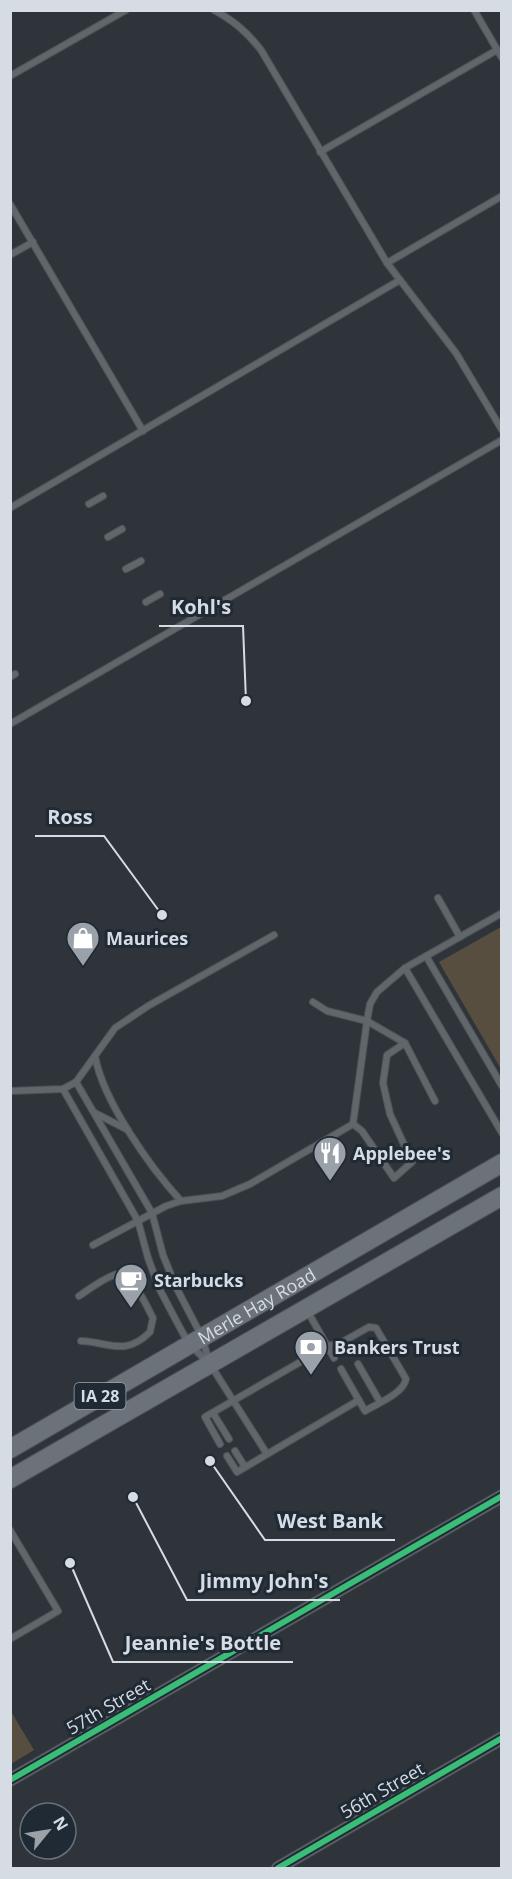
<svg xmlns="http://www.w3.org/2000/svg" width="512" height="1879" font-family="'Open Sans',sans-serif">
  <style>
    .green { fill: #584e40 }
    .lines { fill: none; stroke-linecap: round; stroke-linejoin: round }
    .lane-casing { stroke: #4d5257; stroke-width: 8 }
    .street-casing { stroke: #4d5257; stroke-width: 14 }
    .primary-casing { stroke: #4d5257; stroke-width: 20 }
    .lane { stroke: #61666b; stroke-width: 6 }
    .street { stroke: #61666b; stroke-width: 12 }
    .primary { stroke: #6b727a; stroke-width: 18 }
    .cycleway-casing { stroke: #1f2a35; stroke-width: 10 }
    .cycleway { stroke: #3abd76; stroke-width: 6 }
    .labels { text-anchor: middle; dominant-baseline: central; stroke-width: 6; stroke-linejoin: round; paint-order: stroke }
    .shield { fill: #1f2a35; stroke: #9ea7b0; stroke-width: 1.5 }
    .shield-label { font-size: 16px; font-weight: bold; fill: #d5dce4 }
    .poi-label { font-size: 18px; font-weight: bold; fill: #d5dce4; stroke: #1f2a35; text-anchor: start }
    .street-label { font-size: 18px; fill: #d5dce4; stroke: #1f2a35 }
    .leader { fill: none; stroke: #d5dce4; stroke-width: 2 }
    .callout-dot { fill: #d5dce4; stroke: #1f2a35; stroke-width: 2 }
    .callout-label { font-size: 20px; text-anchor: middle; font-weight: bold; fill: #d5dce4; stroke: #1f2a35; stroke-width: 6; stroke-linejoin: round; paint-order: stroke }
  </style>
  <rect width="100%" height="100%" fill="#2e343a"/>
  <g class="green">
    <path d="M501 927V1069L439 962Z"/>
    <path d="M10 1710 34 1750 11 1764H10Z"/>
  </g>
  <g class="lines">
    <g class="lane-casing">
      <g id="lane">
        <path d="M214 10C234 21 247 32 261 50L387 263 456 353 502 430"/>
        <path d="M474 10 502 58"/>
        <path d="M10 76 126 10"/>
        <path d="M320 152 497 50"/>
        <path d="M10 204 143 431"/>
        <path d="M10 255 33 242"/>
        <path d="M387 263 502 196"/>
        <path d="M89 504 103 496"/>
        <path d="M10 508 400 280"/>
        <path d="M108 537 122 529"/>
        <path d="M126 569 141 561"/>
        <path d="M146 602 160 594"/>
        <path d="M10 677 15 674"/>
        <path d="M10 724 502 440"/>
        <path d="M438 898 460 937"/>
        <path d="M426 956 502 1086"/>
        <path d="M405 968 502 1133"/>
        <path d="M313 1002 327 1011 367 1021 405 1043"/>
        <path d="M95 1056C103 1101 150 1167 181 1201"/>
        <path d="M76 1082 152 1213 163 1255 176 1287 202 1337 209 1361"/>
        <path d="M63 1089 138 1221 148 1258 160 1290 179 1326 189 1344 210 1364 267 1454"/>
        <path d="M10 1091 63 1089 76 1082 115 1028 148 1006 274 935"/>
        <path d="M95 1113 128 1130"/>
        <path d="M353 1124 362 1131 394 1178 412 1162 390 1114 383 1083 387 1055 405 1043 435 1101"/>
        <path d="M353 1124 367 1021 370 1004 377 992 405 968 502 913"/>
        <path d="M93 1245 166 1206 181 1201 222 1196 250 1184 353 1124"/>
        <path d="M79 1296C88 1290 108 1275 118 1274 133 1274 147 1307 153 1318L150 1332C125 1357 109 1342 81 1341"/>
        <path d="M308 1312 334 1358"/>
        <path d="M358 1364 380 1402"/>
        <path d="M213 1413 229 1439"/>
        <path d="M220 1444 205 1417 328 1346 344 1341 369 1327 376 1328 406 1379C403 1394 378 1403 365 1411L341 1369"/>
        <path d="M235 1451 245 1467"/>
        <path d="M227 1456 237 1472 359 1400"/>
        <path d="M10 1530 58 1611 10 1639"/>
      </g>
    </g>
    <g class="street-casing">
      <g id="street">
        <path d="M10 1780 502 1496"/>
        <path d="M278 1868 502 1738"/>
      </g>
    </g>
    <g class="primary-casing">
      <g id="primary">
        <path id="s1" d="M10 1449 502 1163"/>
        <path d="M10 1479 502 1196"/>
      </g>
    </g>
    <use href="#lane" class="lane"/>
    <use href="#street" class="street"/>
    <use href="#primary" class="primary"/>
    <g class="cycleway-casing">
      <g id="cycleway">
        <path d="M10 1780 502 1496"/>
        <path d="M278 1868 502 1738"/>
      </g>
    </g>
    <use href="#cycleway" class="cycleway"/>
  </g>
  <defs>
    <g id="shop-pin" transform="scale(1.725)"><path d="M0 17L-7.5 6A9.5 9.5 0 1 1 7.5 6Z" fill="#9ba1a8" stroke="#1f2a35"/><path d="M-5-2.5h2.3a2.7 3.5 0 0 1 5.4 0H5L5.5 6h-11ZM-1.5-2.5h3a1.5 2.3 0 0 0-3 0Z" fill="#fff"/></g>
    <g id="restaurant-pin" transform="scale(1.725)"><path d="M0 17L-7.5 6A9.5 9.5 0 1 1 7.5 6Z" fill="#9ba1a8" stroke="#1f2a35"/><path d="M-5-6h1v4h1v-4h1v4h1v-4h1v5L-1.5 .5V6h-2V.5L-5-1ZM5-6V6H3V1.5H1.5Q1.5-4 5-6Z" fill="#fff"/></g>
    <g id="cafe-pin" transform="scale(1.725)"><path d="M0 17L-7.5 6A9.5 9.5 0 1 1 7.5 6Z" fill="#9ba1a8" stroke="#1f2a35"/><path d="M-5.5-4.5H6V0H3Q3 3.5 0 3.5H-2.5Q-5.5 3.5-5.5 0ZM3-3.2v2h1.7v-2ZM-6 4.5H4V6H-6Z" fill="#fff"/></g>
    <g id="bank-pin" transform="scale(1.725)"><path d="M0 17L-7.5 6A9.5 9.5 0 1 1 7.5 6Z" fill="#9ba1a8" stroke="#1f2a35"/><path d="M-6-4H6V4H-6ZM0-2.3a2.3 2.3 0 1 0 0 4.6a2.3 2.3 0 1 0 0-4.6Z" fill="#fff"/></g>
  </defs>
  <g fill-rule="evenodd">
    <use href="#shop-pin" x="83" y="938"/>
    <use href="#restaurant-pin" x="330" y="1153"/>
    <use href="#cafe-pin" x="131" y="1280"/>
    <use href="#bank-pin" x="311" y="1347"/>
  </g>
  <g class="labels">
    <rect class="shield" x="74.5" y="1383" width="51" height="26" rx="4.5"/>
    <g class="shield-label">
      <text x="100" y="1396">IA 28</text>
    </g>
    <g class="poi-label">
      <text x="106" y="938">Maurices</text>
      <text x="353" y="1153">Applebee's</text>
      <text x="154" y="1280">Starbucks</text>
      <text x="334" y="1347">Bankers Trust</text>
    </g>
    <g class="street-label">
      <text stroke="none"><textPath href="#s1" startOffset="285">Merle Hay Road</textPath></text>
      <text transform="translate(108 1706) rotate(-30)">57th Street</text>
      <text transform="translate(382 1790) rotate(-30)">56th Street</text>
    </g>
  </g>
  <path class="leader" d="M246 701L243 626H159M162 915L104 836H35M210 1461L265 1540H395M133 1497L187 1600H340M70 1563L113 1662H293"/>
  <g class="callout-dot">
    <circle cx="246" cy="701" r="6"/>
    <circle cx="162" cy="915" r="6"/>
    <circle cx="210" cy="1461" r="6"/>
    <circle cx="133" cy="1497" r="6"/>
    <circle cx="70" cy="1563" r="6"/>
  </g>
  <g class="callout-label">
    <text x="201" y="614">Kohl's</text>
    <text x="70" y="824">Ross</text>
    <text x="330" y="1528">West Bank</text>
    <text x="264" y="1588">Jimmy John's</text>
    <text x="203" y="1650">Jeannie's Bottle</text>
  </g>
  <rect width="512" height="1879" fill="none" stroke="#d5dce4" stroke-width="24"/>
  <g transform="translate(48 1831) rotate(60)"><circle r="28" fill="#1f2a35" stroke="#68717b" stroke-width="1.5"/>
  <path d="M0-4.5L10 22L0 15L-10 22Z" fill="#9ba1a8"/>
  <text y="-9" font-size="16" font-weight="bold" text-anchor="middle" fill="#d5dce4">N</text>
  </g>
</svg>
